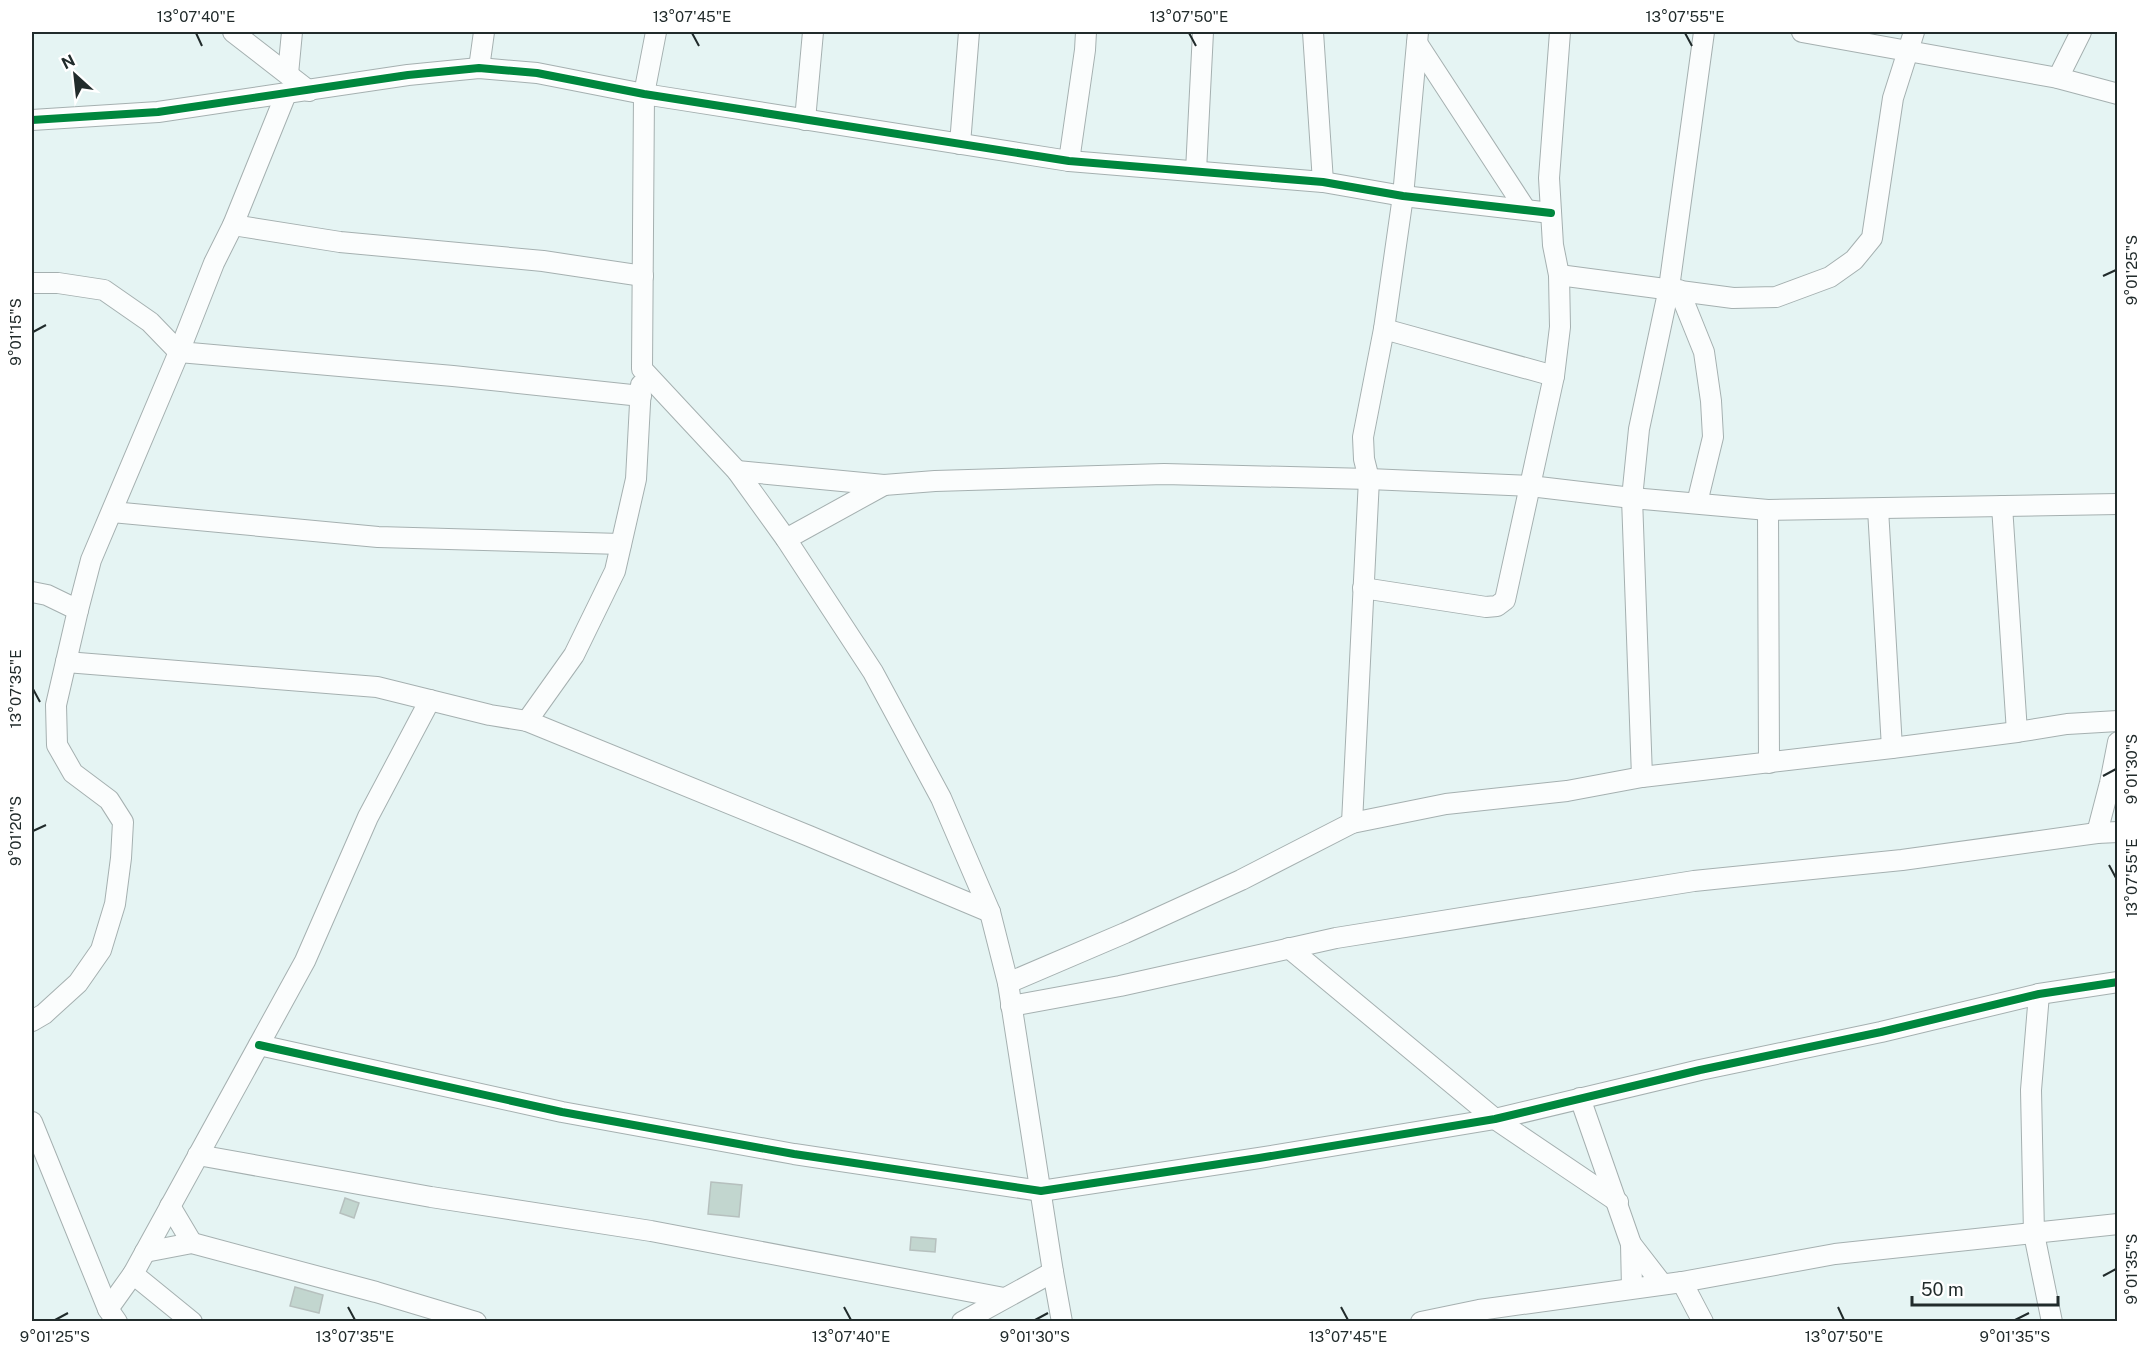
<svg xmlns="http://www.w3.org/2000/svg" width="2149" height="1353" font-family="'Public Sans',sans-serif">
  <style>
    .building { fill: #c2d6cf; stroke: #b6c0be; stroke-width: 1.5 }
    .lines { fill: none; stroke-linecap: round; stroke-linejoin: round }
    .street-casing { stroke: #a5b0b0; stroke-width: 22 }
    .street { stroke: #fbfdfd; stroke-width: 20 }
    .cycleway-casing { stroke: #fff; stroke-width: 11 }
    .cycleway { stroke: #00873e; stroke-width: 8 }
    .ticks { fill: none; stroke: #212b2b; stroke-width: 2 }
    .neatline { fill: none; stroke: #212b2b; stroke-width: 2 }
    .ticks-label { font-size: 15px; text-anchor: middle; fill: #212b2b }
  </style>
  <rect width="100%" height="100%" fill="#e5f4f3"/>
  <g class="building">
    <path d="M711 1182 742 1185 739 1217 708 1214Z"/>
    <path d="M345 1198 359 1203 354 1218 340 1213Z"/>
    <path d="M911 1237 936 1239 935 1252 910 1250Z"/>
    <path d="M295 1287 323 1295 319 1313 290 1306Z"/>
  </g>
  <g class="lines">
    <g class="street-casing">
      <g id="street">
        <path d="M233 32 309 91"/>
        <path d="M656 32 644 94 642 369 737 471 786 539 873 672 941 798 990 912 1008 983 1053 1272 1062 1322"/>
        <path d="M1313 32 1323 182"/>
        <path d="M1802 32 2058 78 2118 94"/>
        <path d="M1417 43 1526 210"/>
        <path d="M479 68 484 32"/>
        <path d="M288 74 292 32"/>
        <path d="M2058 78 2081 32"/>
        <path d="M32 120 158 112 408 75 479 68 537 73 644 94 1069 161 1323 182 1403 196 1551 213"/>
        <path d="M805 120 813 32"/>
        <path d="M960 144 969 32"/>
        <path d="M1069 161 1085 50 1086 32"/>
        <path d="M1196 171 1203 32"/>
        <path d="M233 225 340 242 543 261 643 276"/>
        <path d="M1559 275 1733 298 1776 297 1830 277 1854 260 1872 238 1893 98 1914 32"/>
        <path d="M32 283H58L104 290 150 322 179 352 453 376 641 396"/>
        <path d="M1679 290 1704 352 1711 401 1713 437 1697 503"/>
        <path d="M1384 329 1554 376"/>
        <path d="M737 471 884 485 935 481 1164 474 1369 479 1530 486 1632 498 1768 510 2118 504"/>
        <path d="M2002 506 2017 732"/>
        <path d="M1878 509 1892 748"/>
        <path d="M1768 510 1769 763"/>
        <path d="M112 512 378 537 621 544"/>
        <path d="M786 539 884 485"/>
        <path d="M1363 588 1486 607 1497 606 1505 600 1554 376 1560 327 1559 275 1553 245 1549 178 1560 32"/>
        <path d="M32 592 47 595 78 610 91 560 179 352 214 263 233 225 286 94"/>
        <path d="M66 662 377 687 490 715 527 721 809 836 990 912"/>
        <path d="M527 721 574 655 615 571 636 479 641 385"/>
        <path d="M1642 777 1632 498 1639 429 1669 288 1704 32"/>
        <path d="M1352 823 1369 479 1364 459 1363 437 1384 329 1403 196 1418 32"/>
        <path d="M2097 833 2110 783 2118 742"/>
        <path d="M1289 948 1495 1119 1618 1202"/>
        <path d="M1008 983 1125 933 1241 880 1352 823 1446 804 1567 791 1642 777 1892 748 2017 732 2067 724 2118 721"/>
        <path d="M2039 994 2031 1090 2034 1234 2052 1322"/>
        <path d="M1011 1006 1120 986 1336 938 1694 881 1902 860 2097 833 2118 832"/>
        <path d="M32 1021 44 1014 78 983 101 950 115 904 121 858 123 822 109 800 73 773 57 745 56 705 78 610"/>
        <path d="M259 1045 562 1112 794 1154 1041 1191 1259 1158 1495 1119 1700 1070 1881 1032 2039 994 2118 982"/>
        <path d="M1580 1098 1631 1244 1632 1288"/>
        <path d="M32 1122 108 1309 117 1322"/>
        <path d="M198 1155 431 1197 651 1231 1004 1298"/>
        <path d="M170 1206 192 1243"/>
        <path d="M1631 1244 1662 1284"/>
        <path d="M145 1252 192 1243 376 1292 476 1322"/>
        <path d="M133 1274 192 1322"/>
        <path d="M1682 1282 1703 1322"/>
        <path d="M108 1309 133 1274 305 961 368 817 430 700"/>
        <path d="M962 1322 1053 1272"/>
        <path d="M1421 1322 1479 1310 1682 1282 1835 1254 2118 1224"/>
      </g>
    </g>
    <use href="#street" class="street"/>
    <g class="cycleway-casing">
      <g id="cycleway">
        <path d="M32 120 158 112 408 75 479 68 537 73 644 94 1069 161 1323 182 1403 196 1551 213"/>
        <path d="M259 1045 562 1112 794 1154 1041 1191 1259 1158 1495 1119 1700 1070 1881 1032 2039 994 2118 982"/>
      </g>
    </g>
    <use href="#cycleway" class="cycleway"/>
  </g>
  <path class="ticks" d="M196 33 202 46M692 33 699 46M1189 33 1196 46M1685 33 1692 46M2103 276 2116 270M33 332 46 325M33 689 40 702M2103 776 2116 769M33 831 46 825M2109 865 2116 878M2103 1276 2116 1269M348 1307 355 1320M844 1307 851 1320M1341 1307 1348 1320M1838 1307 1844 1320M55 1320 68 1313M1035 1320 1048 1313M2015 1320 2029 1313"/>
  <rect width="2149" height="1353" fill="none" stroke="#ffffff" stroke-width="66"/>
  <g transform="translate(75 75) rotate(333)" stroke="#ffffff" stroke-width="4.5" paint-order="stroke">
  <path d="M0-4.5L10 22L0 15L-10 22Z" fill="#212b2b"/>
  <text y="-9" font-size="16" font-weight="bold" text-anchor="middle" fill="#212b2b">N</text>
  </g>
  <path d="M1912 1296v9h146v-9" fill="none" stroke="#212b2b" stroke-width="3"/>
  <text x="1921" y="1296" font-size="18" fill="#212b2b" stroke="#ffffff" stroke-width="4.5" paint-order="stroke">50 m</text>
  <rect x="33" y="33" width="2083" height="1287" class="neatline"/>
  <g class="ticks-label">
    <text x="196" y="22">13°07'40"E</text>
    <text x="692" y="22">13°07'45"E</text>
    <text x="1189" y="22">13°07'50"E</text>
    <text x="1685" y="22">13°07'55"E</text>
    <text transform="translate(2132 270) rotate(-90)" y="5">9°01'25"S</text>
    <text transform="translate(16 332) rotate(-90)" y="5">9°01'15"S</text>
    <text transform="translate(16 689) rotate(-90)" y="5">13°07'35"E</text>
    <text transform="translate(2132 769) rotate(-90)" y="5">9°01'30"S</text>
    <text transform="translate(16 831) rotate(-90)" y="5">9°01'20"S</text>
    <text transform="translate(2132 878) rotate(-90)" y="5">13°07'55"E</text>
    <text transform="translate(2132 1269) rotate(-90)" y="5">9°01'35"S</text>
    <text x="55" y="1342">9°01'25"S</text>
    <text x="355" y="1342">13°07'35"E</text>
    <text x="851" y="1342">13°07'40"E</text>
    <text x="1035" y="1342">9°01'30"S</text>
    <text x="1348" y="1342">13°07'45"E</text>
    <text x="1844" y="1342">13°07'50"E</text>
    <text x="2015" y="1342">9°01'35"S</text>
  </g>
</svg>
